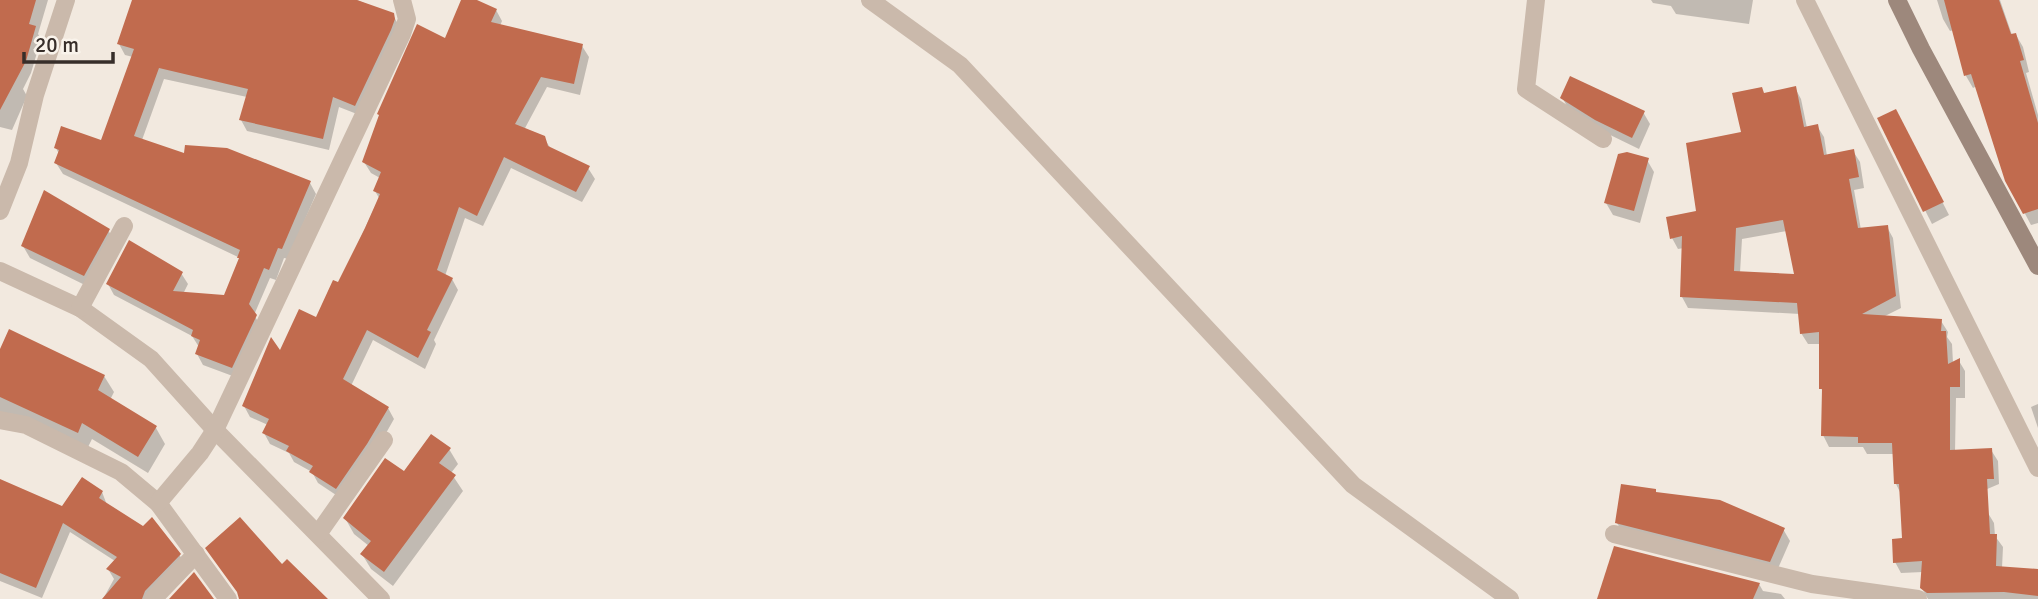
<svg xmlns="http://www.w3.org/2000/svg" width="2038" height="599" font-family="Signika,sans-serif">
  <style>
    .shadow { fill: #0003; fill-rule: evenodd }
    .building { fill: #c16b4e; fill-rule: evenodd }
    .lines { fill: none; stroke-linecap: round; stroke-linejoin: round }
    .street { stroke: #cab9ab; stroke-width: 18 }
    .secondary { stroke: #9d887c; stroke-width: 18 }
  </style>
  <rect width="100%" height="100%" fill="#f2e9df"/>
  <g class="shadow">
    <path d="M0 0H48L38 34 41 39 31 73 23 89 27 96 12 130 0 127Z"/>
    <path d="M134 0H357L393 15 399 26 362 116 339 107 329 150 247 131 241 120 247 97 164 79 142 140 186 155 310 183 316 194 288 259 284 258 276 280 270 278 254 315 262 328 238 378 203 365 197 354 199 347 192 336 114 295 108 284 181 273 188 284 183 294 226 297 240 260 238 257 63 174 56 163 59 154 56 148 102 142 133 57 125 55 119 44Z"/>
    <path d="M463 0H472L496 10 502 21 500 26 582 46 589 57 580 95 547 87 524 130 544 138 551 149 588 168 595 179 582 202 511 168 483 226 465 218 445 276 452 279 458 290 434 340 436 344 425 369 373 340 351 386 388 408 394 419 373 456 342 499 318 483 312 472 294 462 289 453 270 444 264 433 268 425 250 417 244 406 280 353 317 319 339 284 379 198 375 191 380 178 371 173 364 162 446 41Z"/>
    <path d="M1651 0H1753L1749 24 1676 14 1671 6 1653 3Z"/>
    <path d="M1937 0H2000L2012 35H2016L2023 47 2029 72 2026 73 2038 115V223L2031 225 2007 180 1977 86 1973 88 1966 76 1954 30 1950 31 1943 19Z"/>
    <path d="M1795 88 1801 99 1807 128 1817 126 1824 137 1827 156 1853 151 1860 162 1864 188 1854 190 1861 230 1887 227 1893 238 1901 308 1883 317 1941 321 1948 332 1947 337 1952 344 1953 363 1959 361 1965 371V398H1956L1955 452 1991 450 1998 461 1999 484 1959 501 1988 513 1994 523 1995 536 2003 547 2002 568 2038 571V599H1928L1921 587 1923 572 1901 573 1895 562 1904 540 1901 494 1896 484 1894 454H1867L1863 447H1829L1823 435 1824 394 1821 388V344H1808L1801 333 1800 314 1688 308 1682 297 1684 248 1678 249 1672 238 1698 213 1765 95ZM1787 231 1796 275 1740 273 1742 239Z"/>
    <path d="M1562 97 1643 112 1650 124 1639 149 1604 132 1569 110Z"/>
    <path d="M1879 119 1902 123 1949 215 1932 224Z"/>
    <path d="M1647 160 1654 172 1640 223 1613 215 1606 203Z"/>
    <path d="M108 230 115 242 91 288 30 258 23 246Z"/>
    <path d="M0 353 104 376 114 392 110 400 156 428 165 444 148 473 92 439 87 449 0 417Z"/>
    <path d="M2038 404V428L2031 407Z"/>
    <path d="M449 449 458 464 451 473 463 491 393 586 371 569 362 554 369 546 354 534 345 518 405 474Z"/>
    <path d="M0 480 63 508 102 492 107 505 179 554 185 565 153 599H103L114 579 108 569 115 561 70 532 42 598 0 581Z"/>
    <path d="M1657 494 1783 529 1790 541 1776 573 1624 535 1617 523Z"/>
    <path d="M1759 584 1763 591 1781 594 1785 599H1599Z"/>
  </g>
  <g class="building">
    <path d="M0 0H36L29 24 36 26 26 61 0 110Z"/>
    <path d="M132 0H357L394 13 395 19 391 30 355 106 333 97 323 139 239 120 248 89 159 68 134 136 184 153 185 145 227 148 311 181 282 249 278 248 269 270 264 268 249 304 257 315 232 368 195 354 200 340 191 336 193 330 106 284 129 240 183 272 173 291 224 295 239 258H237L240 250 54 163 59 150 54 148 61 126 101 140 134 49 117 44Z"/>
    <path d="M461 0H477L497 9 491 22 583 44 574 84 541 77 515 124 545 136 548 146 590 166 576 192 504 157 477 216 459 207 437 270 453 278 427 330 431 332 418 358 367 330 343 379 389 407 367 444 336 489 309 472 313 466 286 451 289 446 262 433 269 419 242 406 271 337 280 350 299 309 316 317 333 280 338 282 365 228 380 194 373 191 381 172 362 162 379 115 377 114 417 24 445 38Z"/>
    <path d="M1944 0H1999L2011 34 2016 33 2024 60 2020 61 2038 123V209L2023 214 2005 181 1971 74 1964 76Z"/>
    <path d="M1570 76 1645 111 1632 138 1595 120 1560 98Z"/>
    <path d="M1796 86 1804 127 1818 124 1824 155 1854 149 1859 177 1849 179 1858 228 1888 225 1896 296 1862 314 1942 319 1941 331H1946L1948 364 1960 358V387H1950V450L1992 448 1994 479H1987L1990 534H1997L1996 566 2038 569V596L2004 592 1927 593 1920 588 1922 561 1893 563 1892 539 1902 538 1899 484H1894L1892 443H1858V437L1821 436 1822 389H1819V332L1800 334 1797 303 1680 297 1682 236 1670 239 1666 217 1696 211 1686 143 1741 132 1732 93 1762 87 1764 93ZM1783 220 1794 274 1734 271 1736 228Z"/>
    <path d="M1896 109 1944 202 1923 212 1877 118Z"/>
    <path d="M1627 152 1649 158 1634 211 1604 203 1618 154Z"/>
    <path d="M44 190 110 229 84 276 21 246Z"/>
    <path d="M9 329 105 375 98 390 157 426 138 457 82 423 78 433 0 397V349Z"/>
    <path d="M431 434 451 448 439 463 456 475 384 572 360 554 371 541 343 518 385 458 404 471Z"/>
    <path d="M82 477 103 491 99 498 143 526 152 517 181 554 145 591 142 599H102L121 577 106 569 117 557 63 523 36 588 0 573V479L62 506Z"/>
    <path d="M1621 484 1656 489V492L1720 500 1785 528 1770 562 1615 523Z"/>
    <path d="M240 517 282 564 287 559 328 599H239L237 592 205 548Z"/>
    <path d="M1614 546 1760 583 1753 599H1597Z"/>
    <path d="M194 572 214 599H169Z"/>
  </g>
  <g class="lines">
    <g class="street">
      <path d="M870 0 960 65 1353 485 1510 599"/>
      <path d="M1536 0 1526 89 1603 139"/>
      <path d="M1805 0 2038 468"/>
      <path d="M0 211 19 163 35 95 66 0"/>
      <path d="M0 271 80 308 151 359 215 430 381 599"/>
      <path d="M80 308 124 226"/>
      <path d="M0 420 26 425 121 472 158 503 228 599"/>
      <path d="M158 503 200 453 215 430 402 34 407 19 402 0"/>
      <path d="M318 534 384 440"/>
      <path d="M1614 534 1812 584 1918 599"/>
      <path d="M153 599 196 554"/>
    </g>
    <path class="secondary" d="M1897 0 1921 49 2038 266"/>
  </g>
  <path d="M24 52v10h89v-10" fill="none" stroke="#372e2a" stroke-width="3.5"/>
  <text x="35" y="52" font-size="21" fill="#372e2a" stroke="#f9f3eb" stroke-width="5" paint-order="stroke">20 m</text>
</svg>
